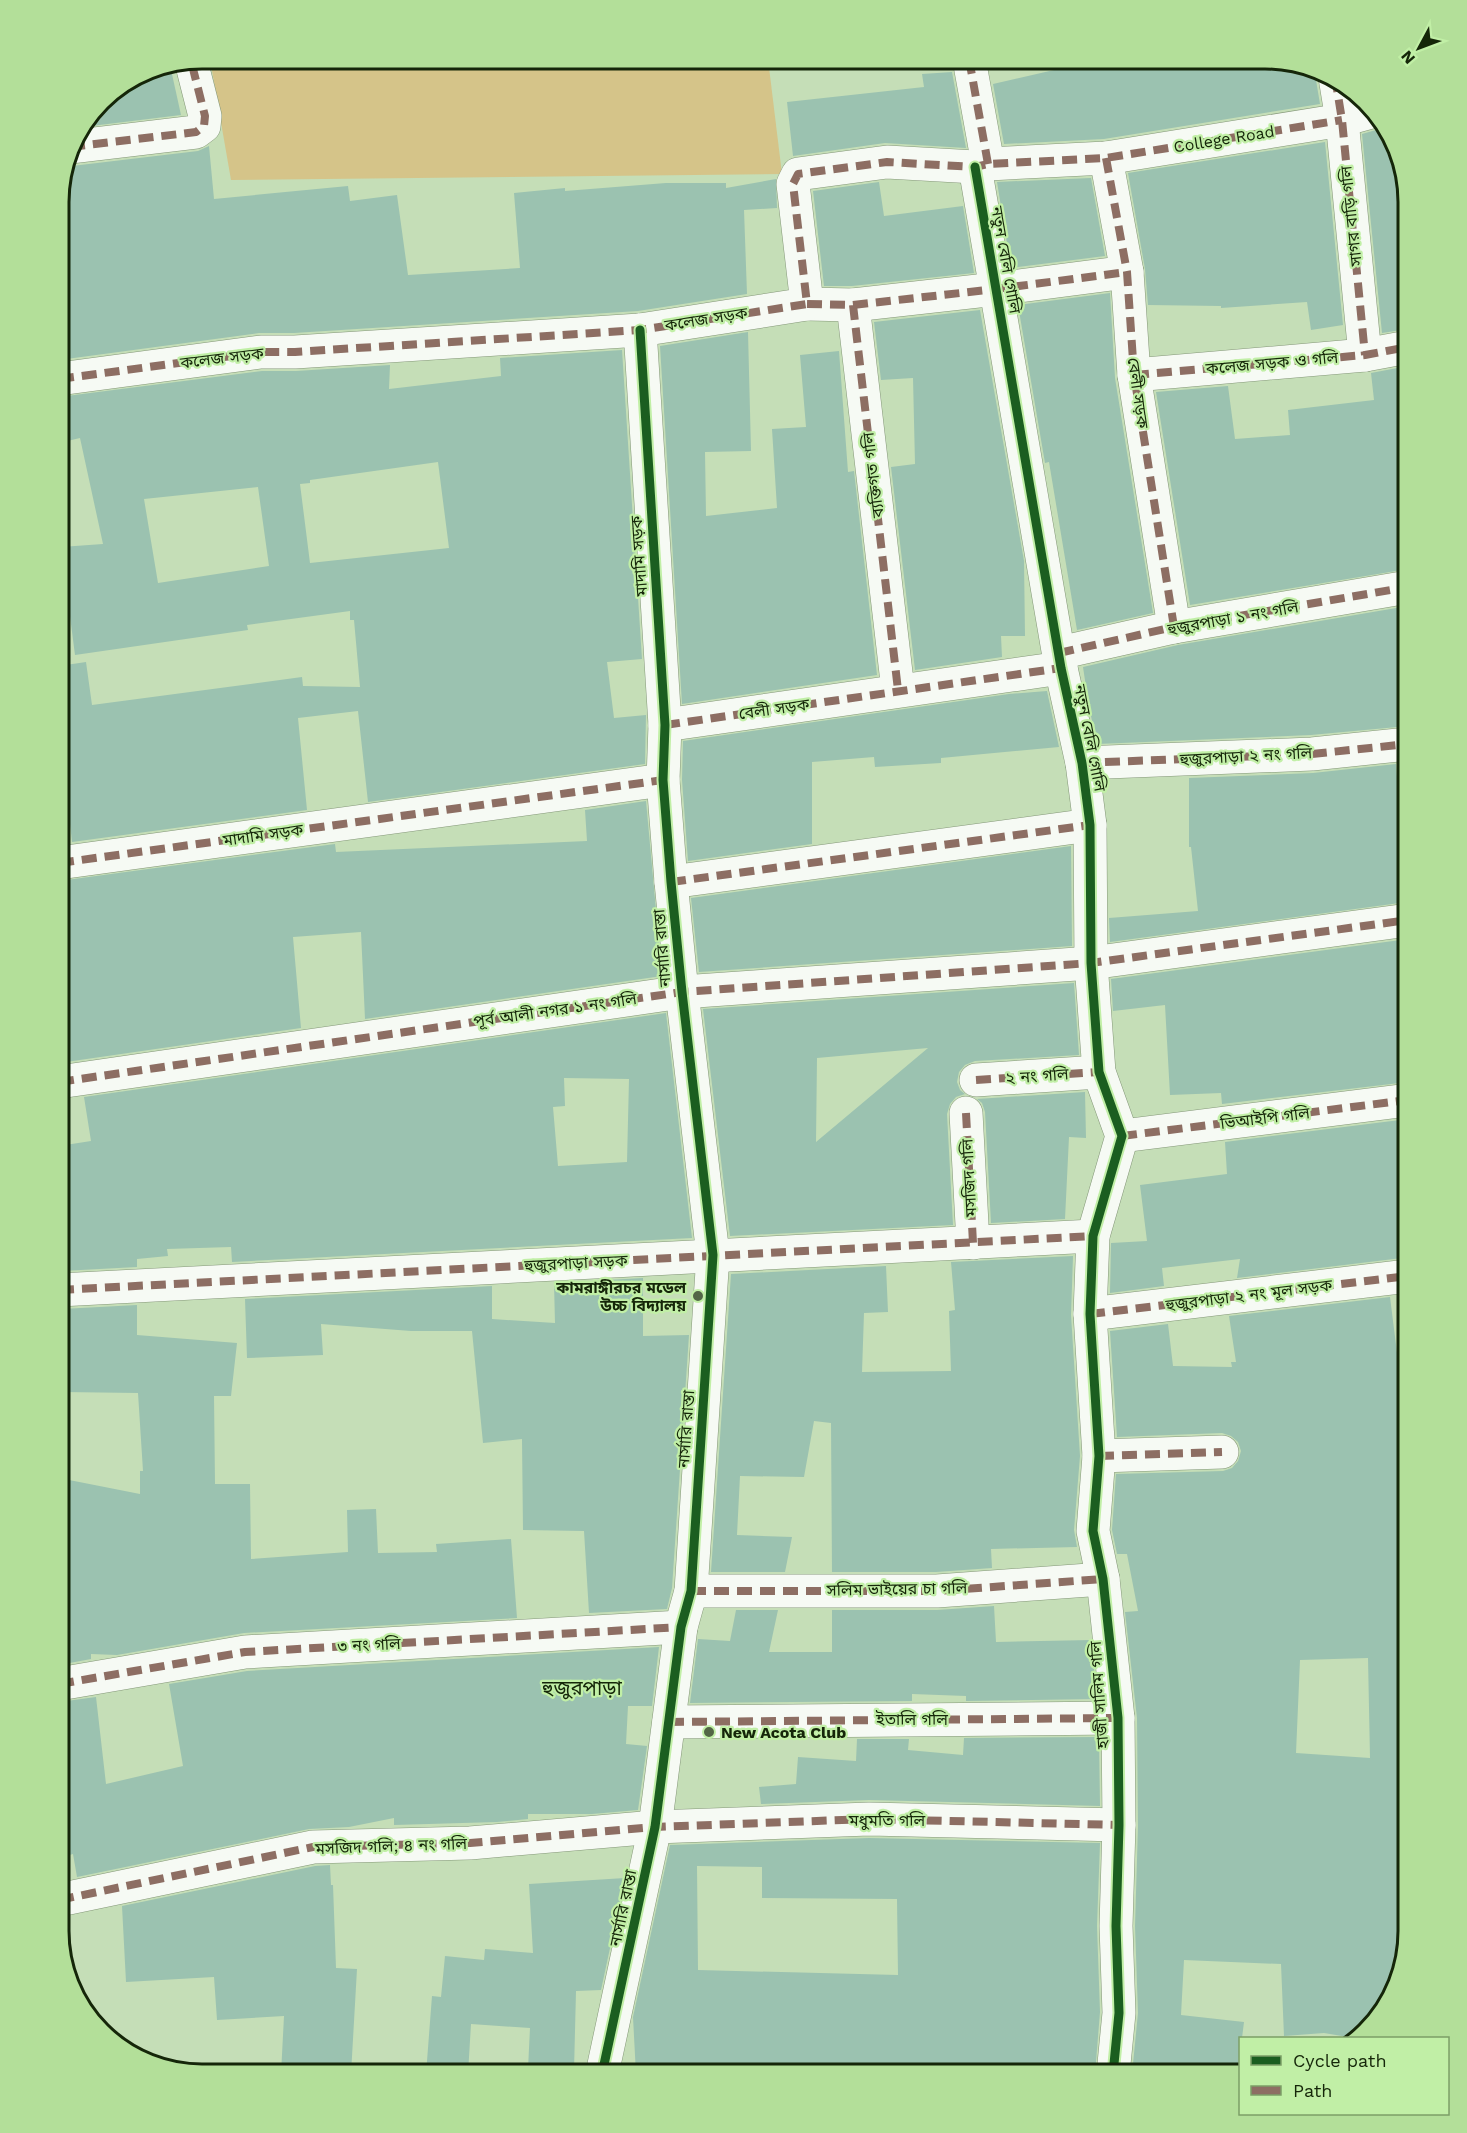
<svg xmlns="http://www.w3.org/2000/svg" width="1467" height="2133" font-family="'Work Sans','Noto Sans Bengali',sans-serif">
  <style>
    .green { fill: #d5c489 }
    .building { fill: #9bc2b0; fill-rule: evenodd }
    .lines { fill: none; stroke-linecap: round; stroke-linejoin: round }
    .minor-casing { stroke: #849778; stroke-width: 34 }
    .minor { stroke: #f6faf4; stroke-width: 33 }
    .quiet { stroke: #8d6e63; stroke-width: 8; stroke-dasharray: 15 8; stroke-linecap: butt }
    .cycleway-casing { stroke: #c1efa6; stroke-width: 13 }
    .cycleway { stroke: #1b5e20; stroke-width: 9 }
    .poi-dot { fill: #536646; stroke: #c1efa6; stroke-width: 2 }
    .labels { text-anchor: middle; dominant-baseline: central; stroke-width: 4.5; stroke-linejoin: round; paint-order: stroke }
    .street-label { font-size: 16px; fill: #152609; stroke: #c1efa6 }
    .poi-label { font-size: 16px; font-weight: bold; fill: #152609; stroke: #c1efa6; text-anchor: end }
    .quarter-label { font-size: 20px; fill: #152609; stroke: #c1efa6 }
    .rim { fill: none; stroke: #152609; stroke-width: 3 }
  </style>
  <rect width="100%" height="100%" fill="#c5deb7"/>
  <path class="green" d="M210 59H768L782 174 231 180Z"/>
  <g class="building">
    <path d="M1052 59H1275L1317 72 1316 80 1320 104 1104 139 1004 144 993 84 1054 70Z"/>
    <path d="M170 65 181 115 83 127 101 100 147 69Z"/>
    <path d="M952 72 966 148 885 143 793 156 787 102 924 87 922 74Z"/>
    <path d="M1384 125 1389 130 1408 202V329L1382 333 1362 134 1376 130Z"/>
    <path d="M1325 142 1343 325 1311 330 1307 302 1221 308V306L1148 305 1145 269 1128 173Z"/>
    <path d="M209 146 214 199 348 186 350 201 397 195 408 275 520 268 514 193 565 188V191L666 183H726V188L776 179 777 208 744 210 747 294 638 311 294 333H259L59 360V193L65 165 72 166 198 151Z"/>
    <path d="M1091 178 1105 256 1011 268 997 182Z"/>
    <path d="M879 182 884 216 963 206 974 273 852 286H824L813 191Z"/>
    <path d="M1110 293 1115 378 1153 613 1077 630 1049 462 1045 463 1018 305Z"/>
    <path d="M980 310 1024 561 1025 636H1001L1002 657 915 670 891 467 915 464 913 378 881 380 874 322Z"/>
    <path d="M748 332 751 451 705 452 706 516 777 508 772 429 806 427 800 355 839 351 848 472 854 471 877 675 682 704 660 346Z"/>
    <path d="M622 350 642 659 607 662 614 718 646 715 645 764 368 802 358 711 298 718 307 810 72 842 59 725V666L86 662 92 705 302 677 303 686 360 687 354 620H350V611L247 625 248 630 75 655 61 547 103 544 80 438 59 443V397L262 371H296L390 365 389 389 501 376 500 358ZM438 462 449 548 310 563 300 484 310 483V480ZM258 487 269 566 158 583 144 499Z"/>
    <path d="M1408 366V569L1190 605 1156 392 1228 386 1235 439 1290 435 1288 410 1374 400 1371 373Z"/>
    <path d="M1408 606V726L1311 735 1097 744 1085 688 1086 687 1083 667 1178 645Z"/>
    <path d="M1047 691 1059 747 941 758V763L875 767 874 757 812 762V844L688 861 682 780 683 741 1009 694Z"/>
    <path d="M1396 764 1407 902 1110 942 1109 918 1198 911 1191 847H1189V778L1313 773Z"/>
    <path d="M646 801 662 976 365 1019 361 932 293 937 301 1028 59 1063V881L335 844 336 852 587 841 585 810Z"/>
    <path d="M1071 846 1072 946 699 972 691 898Z"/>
    <path d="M1408 939V1082L1222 1104 1221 1093 1170 1095 1165 1005 1113 1011 1111 979Z"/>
    <path d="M1074 983 1079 1055 975 1061 965 1065 959 1072 957 1082 960 1090 965 1094 956 1097 950 1104 947 1114 953 1225 730 1236 703 1009ZM928 1048 816 1142 817 1058Z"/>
    <path d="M666 1013 692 1238 232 1262 231 1247 167 1249 168 1256 137 1259V1267L62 1271V1269H59V1146L91 1141 84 1097ZM564 1078 629 1079 627 1162 558 1166 553 1107 565 1106Z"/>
    <path d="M1085 1092 1086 1138 1069 1137 1065 1219 991 1223 985 1112 982 1103 977 1099Z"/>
    <path d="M1408 1119V1195H1398L1402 1258 1237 1278 1240 1259 1162 1268 1164 1286 1110 1293 1111 1243 1147 1241 1140 1185 1227 1174 1225 1142Z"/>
    <path d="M1073 1256 1071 1315 1080 1456 1074 1530 1077 1547 991 1549 992 1568 936 1572H832L831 1423 814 1421 804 1477 740 1476 737 1535 792 1537 785 1572H711L731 1274 886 1266 888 1312 864 1313 862 1372 951 1371 949 1311 955 1310 951 1262Z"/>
    <path d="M643 1278V1336L689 1335 672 1588 667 1609 589 1613 584 1531 523 1530 522 1439 483 1443 472 1331H411L321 1324 323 1355 247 1358 245 1299 492 1286V1319L555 1323 554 1283Z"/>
    <path d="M1390 1297 1400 1377H1408V1931L1389 2003 1354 2038 1324 2033 1284 2036 1281 1964 1184 1960 1181 2015 1244 2022 1242 2038H1240L1238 2074H1132L1138 2013 1135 1926 1138 1826 1137 1718 1125 1612 1138 1611 1127 1554H1117L1112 1530 1116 1474 1223 1471 1232 1468 1238 1461 1241 1451 1238 1442 1231 1436 1222 1433 1117 1437 1110 1331 1168 1324 1173 1366 1232 1367 1231 1362H1236L1229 1316ZM1368 1658 1370 1758 1296 1753 1300 1660Z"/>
    <path d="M137 1305V1335L237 1343 231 1396H214L215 1484H250L251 1559 348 1552 347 1510 376 1509 378 1553 437 1552 436 1544 511 1539 517 1618 244 1633 117 1655 91 1654V1659L59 1665V1478L140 1494V1471H143L138 1393 62 1392V1309Z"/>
    <path d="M994 1606 996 1642 1091 1640 1097 1699 966 1701V1696L912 1694V1701L690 1703 698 1639 730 1641 736 1610H778L769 1652H832V1610H937Z"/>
    <path d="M659 1647 652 1706H628L626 1744 647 1746 638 1810 592 1814H528V1819L497 1822 394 1825V1818L349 1827 309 1829 77 1877 73 1854 59 1858V1702L96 1697 106 1784 183 1766 169 1684 247 1671Z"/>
    <path d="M1099 1737 1100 1806 869 1800 761 1804 759 1787 796 1784 798 1757 856 1761 857 1739H909L908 1750 963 1755 964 1738Z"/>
    <path d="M869 1838 1100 1843 1097 1926 1100 2012 1095 2074H636L633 2017 670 1845ZM697 1866 762 1867V1898L897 1899 898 1975 698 1970Z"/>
    <path d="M330 1865 331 1885H333L336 1968 357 1969 351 2074H281L284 2016 217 2020 214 1977 126 1982 122 1906 315 1866Z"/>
    <path d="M625 1878 601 1990 576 1991 574 2071 528 2069 530 2028 471 2024 468 2074H426L432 1996 441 1997 445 1956 484 1960 485 1949 533 1953 529 1884Z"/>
  </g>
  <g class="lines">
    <g class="minor-casing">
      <g id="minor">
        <path d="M969 59 988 164"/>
        <path d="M1335 77 1342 120 1365 355"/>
        <path d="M70 147 196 132 204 126 205 116 191 61"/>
        <path d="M1106 158 1127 272 1134 375 1174 627"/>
        <path d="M975 167 1061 668 1082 763 1090 825 1091 963 1099 1072 1122 1136 1093 1236 1090 1314 1099 1456 1093 1531 1103 1579 1118 1718 1119 1825 1116 1926 1119 2013 1113 2074"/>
        <path d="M807 304 853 305 898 690"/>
        <path d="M853 305 996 289 1127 272"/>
        <path d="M1134 375 1365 355 1408 347"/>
        <path d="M59 379 261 352H295L640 330 807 304 793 184 798 174 887 162 975 167 988 164 1106 158 1342 120 1371 112"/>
        <path d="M1059 653 1174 627 1408 587"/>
        <path d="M665 725 1061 668"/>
        <path d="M1082 763 1312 754 1408 744"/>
        <path d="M59 863 663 780"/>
        <path d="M671 882 1090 825"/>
        <path d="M976 1080 1099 1072"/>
        <path d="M59 1082 682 992 1091 963 1408 920"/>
        <path d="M966 1113 973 1243"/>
        <path d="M1122 1136 1408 1100"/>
        <path d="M59 1290 1093 1236"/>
        <path d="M1090 1314 1408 1276"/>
        <path d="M1099 1456 1222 1452"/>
        <path d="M691 1591H937L1103 1579"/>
        <path d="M59 1684 245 1652 681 1627"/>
        <path d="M669 1722 1118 1718"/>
        <path d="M59 1900 313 1847 470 1843 655 1827 869 1819 1119 1825"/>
        <path d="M602 2074 655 1827 681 1627 691 1591 713 1255 682 992 671 882 663 780 665 725 640 330"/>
      </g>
    </g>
    <use href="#minor" class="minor"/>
    <g class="quiet">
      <path d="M969 59 988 164"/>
      <path d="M1335 77 1342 120 1365 355"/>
      <path d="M70 147 196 132 204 126 205 116 191 61"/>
      <path d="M1106 158 1127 272 1134 375 1174 627"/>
      <path d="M807 304 853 305 898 690"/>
      <path d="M853 305 996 289 1127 272"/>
      <path d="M1134 375 1365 355 1408 347"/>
      <path d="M59 379 261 352H295L640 330 807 304 793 184 798 174 887 162 975 167 988 164 1106 158 1342 120"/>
      <path d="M1059 653 1174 627 1408 587"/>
      <path d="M665 725 1061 668"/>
      <path d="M1082 763 1312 754 1408 744"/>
      <path d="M59 863 663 780V775"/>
      <path d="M671 882 1090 825"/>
      <path d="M976 1080 1099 1072"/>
      <path d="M59 1082 682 992 1091 963 1408 920"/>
      <path d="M966 1113 973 1243"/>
      <path d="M1122 1136 1408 1100"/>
      <path d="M59 1290 1093 1236"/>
      <path d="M1090 1314 1408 1276"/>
      <path d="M1099 1456 1222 1452"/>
      <path d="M691 1591H937L1103 1579"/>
      <path d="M59 1684 245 1652 681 1627"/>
      <path d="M669 1722 1118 1718"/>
      <path d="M59 1900 313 1847 470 1843 655 1827 869 1819 1119 1825"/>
    </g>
    <g class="cycleway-casing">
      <g id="cycleway">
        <path d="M975 167 1061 668 1082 763 1090 825 1091 963 1099 1072 1122 1136 1093 1236 1090 1314 1099 1456 1093 1531 1103 1579 1118 1718 1119 1825 1116 1926 1119 2013 1113 2074"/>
        <path d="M602 2074 655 1827 681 1627 691 1591 713 1255 682 992 671 882 663 780 665 725 640 330"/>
      </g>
    </g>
    <use href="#cycleway" class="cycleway"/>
  </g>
  <g class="poi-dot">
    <circle cx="698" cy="1296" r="6"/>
    <circle cx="709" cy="1732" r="6"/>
  </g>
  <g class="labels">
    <g class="street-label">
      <text transform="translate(1224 139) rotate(-9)">College Road</text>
      <text transform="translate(1351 216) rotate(-96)">সাগর বাড়ি গলি</text>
      <text transform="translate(1006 260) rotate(80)">নতুন বেলি গোলি</text>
      <text transform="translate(706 319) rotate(-9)">কলেজ সড়ক</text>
      <text transform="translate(222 358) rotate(-7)">কলেজ সড়ক</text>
      <text transform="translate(1272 363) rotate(-5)">কলেজ সড়ক ও গলি</text>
      <text transform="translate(1138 393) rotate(82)">বেলী সড়ক</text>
      <text transform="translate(873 475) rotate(-97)">ব্যক্তিগত গলি</text>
      <text transform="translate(639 556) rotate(-94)">মাদামি সড়ক</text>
      <text transform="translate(1233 618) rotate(-10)">হুজুরপাড়া ১ নং গলি</text>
      <text transform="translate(774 709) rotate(-8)">বেলী সড়ক</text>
      <text transform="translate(1090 738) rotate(79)">নতুন বেলি গোলি</text>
      <text transform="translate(1246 756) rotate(-3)">হুজুরপাড়া ২ নং গলি</text>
      <text transform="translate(263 835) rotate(-8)">মাদামি সড়ক</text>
      <text transform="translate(662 948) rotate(-95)">নার্সারি রাস্তা</text>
      <text transform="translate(555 1010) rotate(-8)">পূর্ব আলী নগর ১ নং গলি</text>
      <text transform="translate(1037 1076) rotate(-4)">২ নং গলি</text>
      <text transform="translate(1265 1118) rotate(-7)">ভিআইপি গলি</text>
      <text transform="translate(969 1178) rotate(-93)">মসজিদ গলি</text>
      <text transform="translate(576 1263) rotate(-3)">হুজুরপাড়া সড়ক</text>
      <text transform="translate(1249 1295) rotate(-7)">হুজুরপাড়া ২ নং মূল সড়ক</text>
      <text transform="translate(686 1429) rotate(-86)">নার্সারি রাস্তা</text>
      <text transform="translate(897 1589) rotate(-1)">সলিম ভাইয়ের চা গলি</text>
      <text transform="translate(369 1645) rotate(-3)">৩ নং গলি</text>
      <text transform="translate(1099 1695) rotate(-94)">হাজী সালিম গলি</text>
      <text x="912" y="1719">ইতালি গলি</text>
      <text x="887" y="1820">মধুমতি গলি</text>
      <text transform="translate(391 1846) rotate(-2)">মসজিদ গলি; ৪ নং গলি</text>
      <text transform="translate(623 1908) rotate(-78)">নার্সারি রাস্তা</text>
    </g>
    <g class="poi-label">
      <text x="686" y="1287">কামরাঙ্গীরচর মডেল<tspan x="686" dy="18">উচ্চ বিদ্যালয়</tspan></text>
      <text x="721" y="1732" text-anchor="start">New Acota Club</text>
    </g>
    <g class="quarter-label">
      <text x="582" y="1688">হুজুরপাড়া</text>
    </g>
  </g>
  <path d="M0 0H1467V2133H0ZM202 69H1265A133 133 0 0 1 1398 202V1931A133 133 0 0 1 1265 2064H202A133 133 0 0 1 69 1931V202A133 133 0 0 1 202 69Z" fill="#b3df99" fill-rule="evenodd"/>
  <path class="rim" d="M202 69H1265A133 133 0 0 1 1398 202V1931A133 133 0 0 1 1265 2064H202A133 133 0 0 1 69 1931V202A133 133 0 0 1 202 69Z"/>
  <rect x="1239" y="2037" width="210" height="78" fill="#c1efa6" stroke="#7c9f67" stroke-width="1.5"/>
  <rect x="1251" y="2056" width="30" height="9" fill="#1b5e20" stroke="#7c9f67" stroke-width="1.5"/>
  <text x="1293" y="2067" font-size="18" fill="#152609">Cycle path</text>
  <rect x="1251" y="2086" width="30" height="9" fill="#8d6e63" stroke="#7c9f67" stroke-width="1.5"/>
  <text x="1293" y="2097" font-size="18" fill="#152609">Path</text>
  <g transform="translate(1419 48) rotate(229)" stroke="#c1efa6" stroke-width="4.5" paint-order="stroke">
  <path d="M0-4.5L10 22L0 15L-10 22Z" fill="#152609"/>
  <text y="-9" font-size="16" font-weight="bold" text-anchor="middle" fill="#152609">N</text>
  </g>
</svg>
